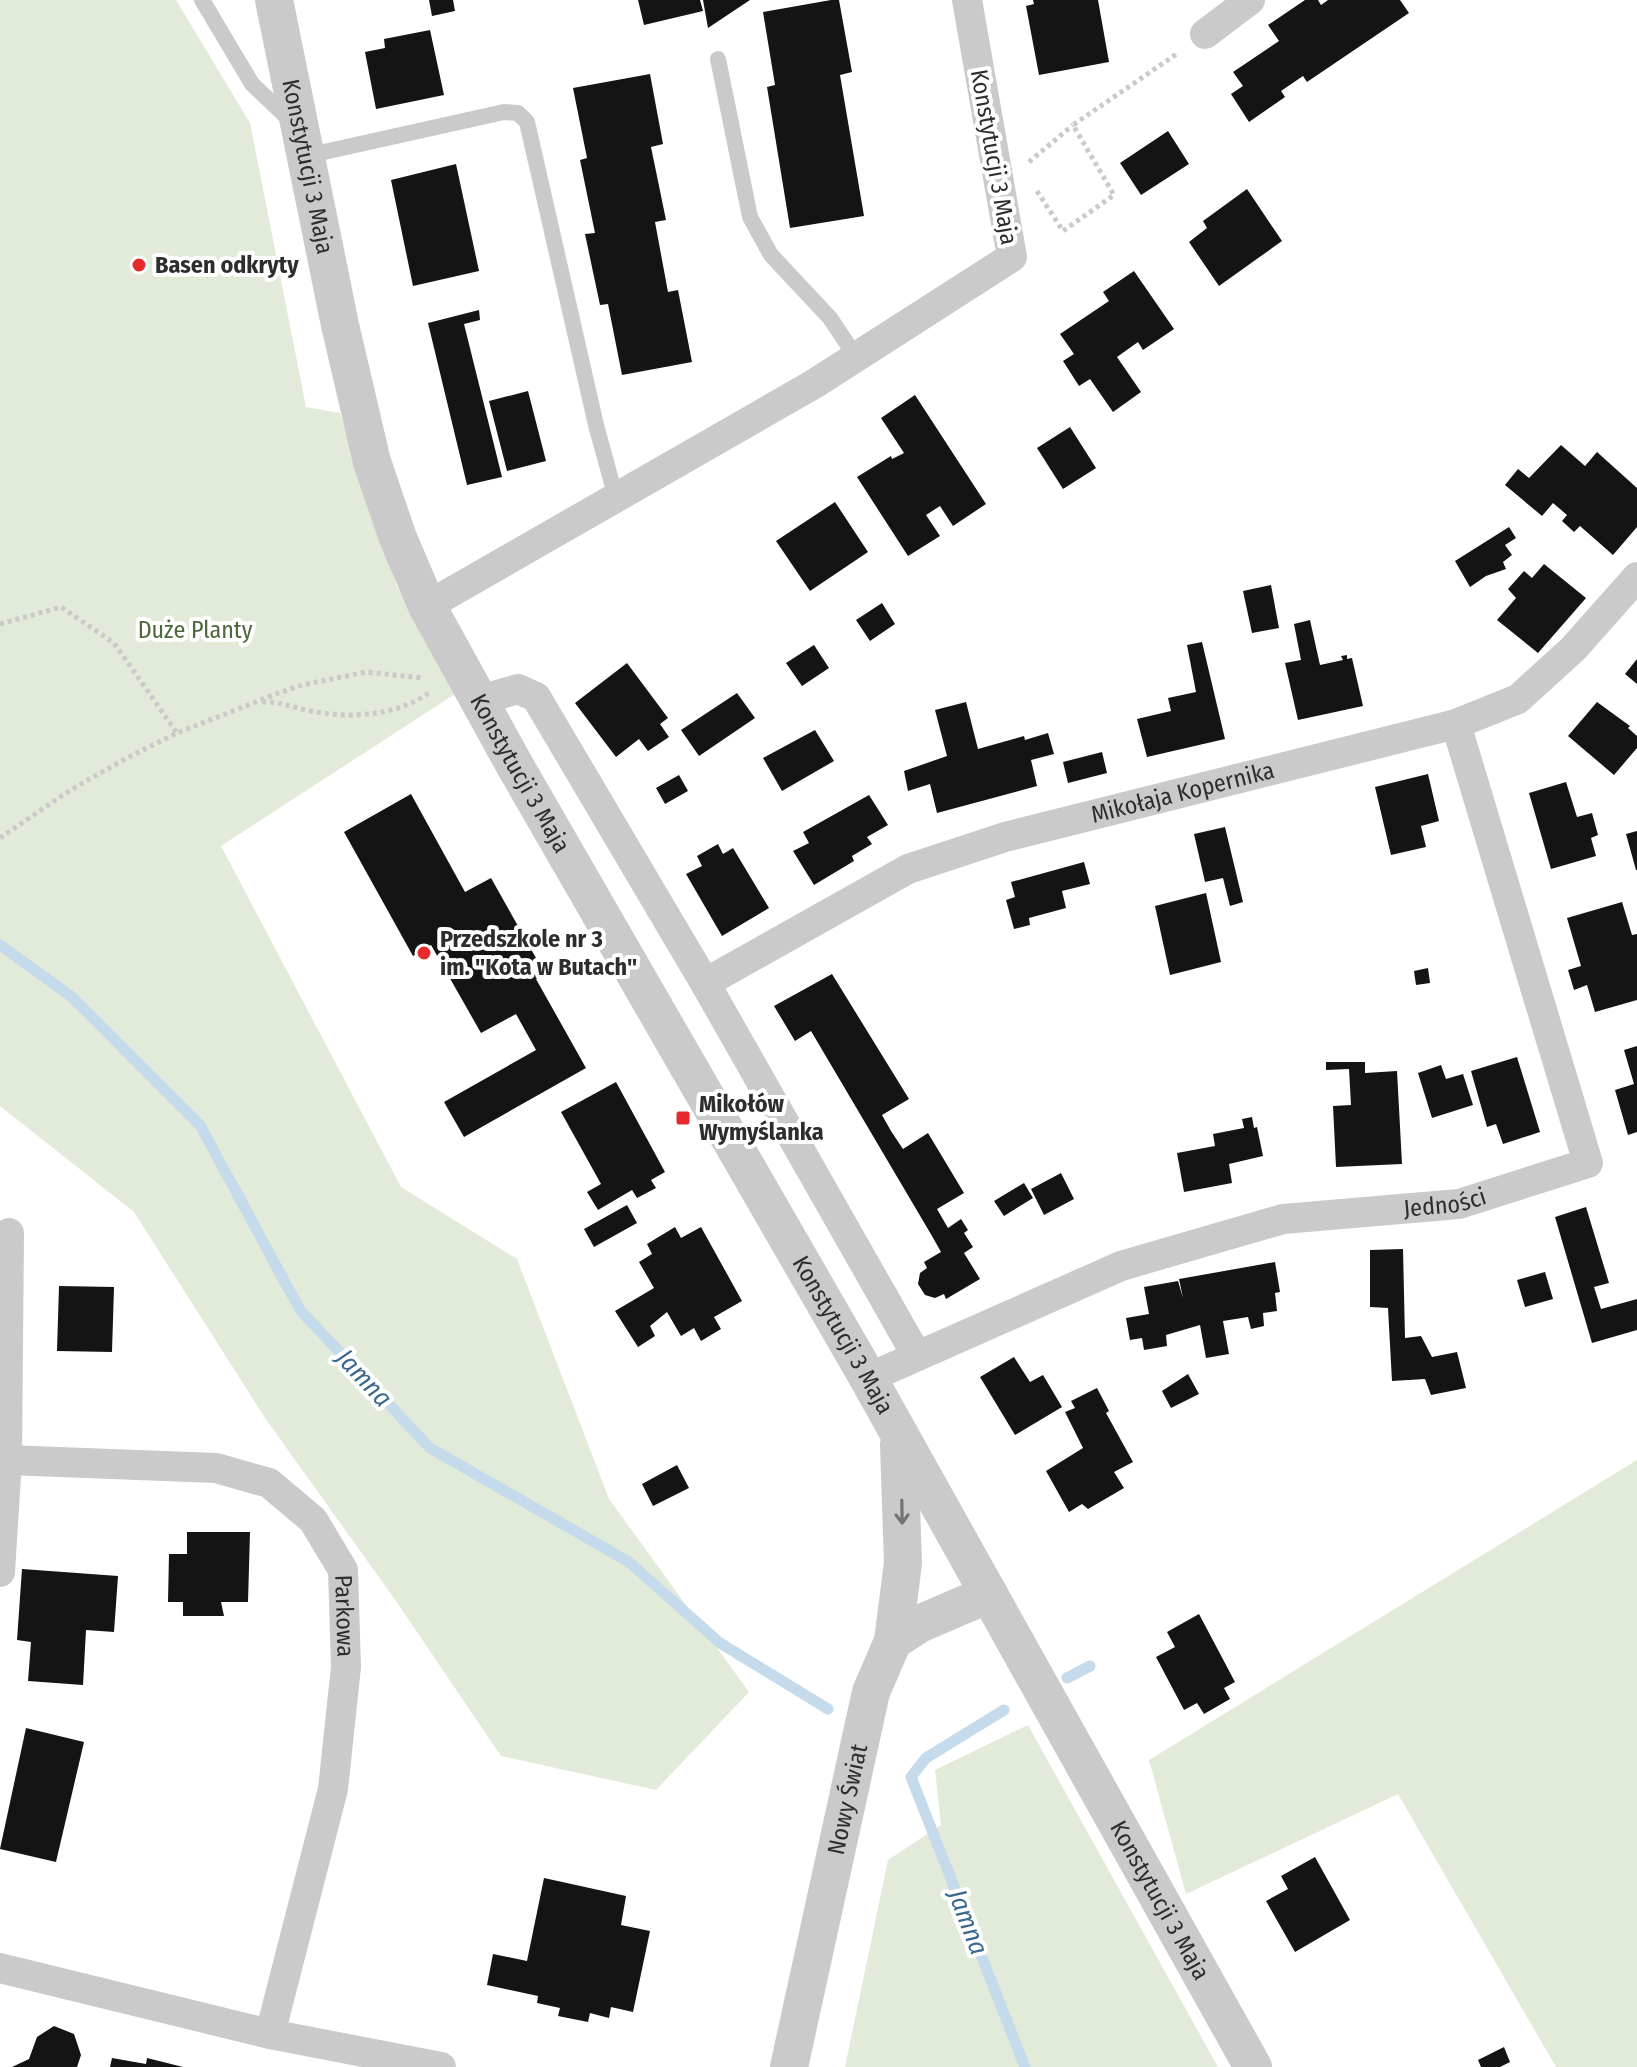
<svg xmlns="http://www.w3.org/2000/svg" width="1637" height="2067" font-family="'Fira Sans Condensed',sans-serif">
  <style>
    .green { fill: #e2ebd9 }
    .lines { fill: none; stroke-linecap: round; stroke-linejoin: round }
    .stream { stroke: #c5daeb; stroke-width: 11 }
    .building { fill: #141414 }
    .path { stroke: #cacaca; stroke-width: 5; stroke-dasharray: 4 4; stroke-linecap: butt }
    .service { stroke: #cacaca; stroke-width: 16 }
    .minor { stroke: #cacaca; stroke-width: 30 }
    .tertiary { stroke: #cacaca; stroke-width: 38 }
    .oneway { stroke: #747474 }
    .poi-dot { fill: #e72b2c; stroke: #fff; stroke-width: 3 }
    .labels { text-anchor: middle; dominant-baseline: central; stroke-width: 8; stroke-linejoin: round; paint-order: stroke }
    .street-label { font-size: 24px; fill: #2d2d2d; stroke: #fff }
    .poi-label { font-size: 24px; font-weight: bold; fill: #2d2d2d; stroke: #fff; text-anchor: start }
    .park-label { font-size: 24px; fill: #4c683a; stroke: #fff }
    .water-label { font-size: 26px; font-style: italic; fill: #3a688f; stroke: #fff }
  </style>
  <rect width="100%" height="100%" fill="#fff"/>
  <g class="green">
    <path d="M0 0H176L250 123 306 407 340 413 397 586 455 694 221 846 401 1187 517 1259 609 1499 749 1692 656 1790 501 1756 396 1601 265 1418 134 1212 0 1106Z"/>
    <path d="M1637 1460V2067H1556L1398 1794 1186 1894 1149 1760Z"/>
    <path d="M1028 1725 1218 2067H845L888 1860 941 1825 935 1770Z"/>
  </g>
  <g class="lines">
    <g class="stream">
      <path d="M0 945 72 997 200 1125 300 1310 430 1448 629 1562 720 1643 828 1709"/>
      <path d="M1067 1678 1090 1666"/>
      <path d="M1004 1710 926 1758 911 1777 1025 2067"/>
    </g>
  </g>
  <g class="building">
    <path d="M429 0H453L455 11 432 16Z"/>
    <path d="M638 0H700L703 11 644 25Z"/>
    <path d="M703 0H750L708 28Z"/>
    <path d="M831 0H839L852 72 840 75 864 216 790 228 767 87 775 85 763 12Z"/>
    <path d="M1033 0H1098L1109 62 1039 75 1026 6 1034 4Z"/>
    <path d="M1305 0H1318L1321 5 1328 0H1400L1409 13 1307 82 1303 76 1281 91 1285 97 1249 122 1231 94 1243 86 1233 72 1279 41 1268 25Z"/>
    <path d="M430 30 444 95 376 109 365 52 385 48 384 39Z"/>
    <path d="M650 74 663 144 651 147 666 220 655 222 668 292 678 290 692 362 622 375 608 304 600 305 585 234 595 233 580 160 587 158 573 88Z"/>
    <path d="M1168 131 1189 164 1141 195 1120 163Z"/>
    <path d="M456 164 479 271 413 286 391 180Z"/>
    <path d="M1247 189 1282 241 1219 286 1189 242 1207 228 1203 221Z"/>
    <path d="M1134 271 1174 329 1143 350 1138 342 1117 357 1141 392 1113 412 1090 379 1079 386 1063 361 1074 354 1060 334 1109 301 1103 292Z"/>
    <path d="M479 310 480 320 464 324 502 477 467 485 428 323Z"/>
    <path d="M528 391 546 461 507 471 489 401Z"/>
    <path d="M915 395 986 504 953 526 940 506 926 515 940 536 908 556 857 477 891 456 892 459 904 453 881 418Z"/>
    <path d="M1070 427 1096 468 1063 489 1037 448Z"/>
    <path d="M1561 445 1585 466 1597 452 1637 488V527L1613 555 1580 526 1574 532 1562 521 1567 515 1553 503 1542 516 1505 485 1518 469 1529 478Z"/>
    <path d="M835 502 868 552 810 591 776 541Z"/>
    <path d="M1509 527 1516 538 1505 545 1512 555 1503 562 1506 569 1486 576 1470 587 1455 561Z"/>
    <path d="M1544 564 1586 598 1538 653 1497 620 1516 598 1508 589 1524 571 1532 578Z"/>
    <path d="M1271 585 1279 628 1252 633 1243 591Z"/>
    <path d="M882 603 895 624 870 641 856 620Z"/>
    <path d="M1310 620 1320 665 1343 660 1341 656 1347 655V659L1352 658 1363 706 1298 720 1285 663 1301 660 1294 624Z"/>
    <path d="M1202 642 1225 739 1147 757 1137 719 1171 711 1168 698 1196 692 1187 645Z"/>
    <path d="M814 645 829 668 802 686 786 663Z"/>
    <path d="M1637 659V684L1625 674Z"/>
    <path d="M627 663 668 718 660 724 669 737 648 751 639 739 616 757 575 703Z"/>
    <path d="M737 693 755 718 699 756 681 730Z"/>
    <path d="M966 702 978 749 1024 736 1025 740 1048 733 1054 754 1031 760 1037 786 937 813 930 784 908 791 904 771 947 756 935 710Z"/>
    <path d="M1597 702 1630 726 1628 728 1637 736V748L1614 775 1568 736Z"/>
    <path d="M815 730 834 761 782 791 763 758Z"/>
    <path d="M1102 752 1107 773 1068 783 1063 762Z"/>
    <path d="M1428 774 1439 821 1421 826 1426 847 1391 855 1375 787Z"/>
    <path d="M679 775 688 791 665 804 656 788Z"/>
    <path d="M1566 782 1577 817 1592 813 1598 835 1591 838 1596 856 1551 869 1529 793Z"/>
    <path d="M411 794 465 892 491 878 545 974 536 979 586 1068 464 1137 444 1102 536 1050 516 1014 481 1033 431 945 413 956 344 832Z"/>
    <path d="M869 795 888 825 867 837 872 844 852 856 854 861 814 885 793 851 809 843 803 832Z"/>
    <path d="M1225 827 1243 902 1230 906 1223 878 1205 882 1194 834Z"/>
    <path d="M1637 831V870H1636L1626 834Z"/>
    <path d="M718 844 723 854 733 848 769 908 722 936 686 874 702 866 697 856Z"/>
    <path d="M1084 862 1090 884 1062 891 1066 908 1029 918 1030 925 1014 929 1006 900 1015 897 1011 882Z"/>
    <path d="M1206 893 1221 962 1170 975 1155 906Z"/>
    <path d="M1622 902 1632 935 1637 934V1000L1595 1012 1587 985 1574 990 1568 970 1581 966 1567 918Z"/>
    <path d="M1428 968 1430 983 1416 985 1414 971Z"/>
    <path d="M832 974 909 1099 882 1115 891 1131 903 1149 928 1133 964 1193 937 1209 948 1228 961 1219 968 1230 964 1233 973 1247 964 1253 980 1279 946 1299 944 1294 935 1298 925 1295 918 1284 920 1273 927 1268 924 1262 941 1252 932 1236 811 1031 795 1041 774 1006Z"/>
    <path d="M1637 1046V1132L1628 1135 1615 1090 1634 1084 1624 1050Z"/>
    <path d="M1517 1057 1540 1132 1503 1144 1496 1124 1487 1127 1471 1071Z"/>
    <path d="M1326 1062H1365V1073L1397 1071 1402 1164 1336 1167 1333 1106 1351 1105 1349 1069 1326 1070Z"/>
    <path d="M1441 1065 1446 1079 1463 1074 1473 1105 1432 1118 1418 1073Z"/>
    <path d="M616 1082 665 1172 651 1180 656 1188 637 1198 632 1190 598 1210 587 1192 601 1184 561 1112Z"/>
    <path d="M1252 1117 1254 1128 1257 1127 1263 1156 1229 1164 1232 1183 1184 1192 1177 1153 1215 1146 1213 1134 1244 1128 1242 1119Z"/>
    <path d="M1061 1173 1074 1199 1044 1215 1031 1189Z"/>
    <path d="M1024 1183 1033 1198 1004 1216 994 1201Z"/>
    <path d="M627 1205 637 1223 594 1247 584 1229Z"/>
    <path d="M1586 1207 1609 1283 1594 1287 1601 1309 1637 1299V1330L1592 1343 1555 1217Z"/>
    <path d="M675 1227 681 1238 701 1227 742 1301 714 1317 721 1329 701 1341 694 1328 681 1336 667 1312 650 1326 655 1336 638 1347 615 1311 654 1288 639 1262 652 1254 647 1244Z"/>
    <path d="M1403 1249 1405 1338 1421 1336 1432 1357 1457 1352 1466 1388 1431 1395 1425 1379 1392 1381 1388 1308 1370 1307V1250Z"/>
    <path d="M1275 1262 1280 1292 1275 1293 1277 1311 1263 1313 1264 1326 1251 1329 1248 1317 1223 1321 1229 1354 1206 1358 1200 1325 1166 1335 1167 1346 1144 1350 1142 1338 1130 1340 1126 1318 1149 1314 1144 1287 1178 1281 1183 1298 1179 1279Z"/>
    <path d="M1545 1272 1553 1299 1525 1307 1517 1280Z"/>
    <path d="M59 1286 114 1287 112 1352 57 1351Z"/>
    <path d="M1014 1357 1030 1382 1043 1375 1062 1407 1015 1435 980 1377Z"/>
    <path d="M1188 1374 1199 1394 1171 1408 1162 1391Z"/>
    <path d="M1097 1388 1109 1411 1106 1413 1133 1462 1114 1472 1124 1488 1088 1509 1082 1504 1069 1512 1046 1471 1083 1448 1065 1412 1075 1408 1071 1401Z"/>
    <path d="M677 1465 689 1488 653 1506 642 1484Z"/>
    <path d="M187 1532H250L248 1602H221L224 1616H183V1602H168L169 1554H187Z"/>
    <path d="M22 1569 118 1576 114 1632 86 1630 83 1685 28 1681 31 1642 17 1640Z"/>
    <path d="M1199 1614 1235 1682 1224 1688 1230 1699 1204 1714 1197 1703 1184 1710 1156 1657 1175 1647 1167 1632Z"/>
    <path d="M26 1728 84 1742 56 1862 0 1849Z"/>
    <path d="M1315 1857 1350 1920 1295 1952 1266 1901 1288 1889 1281 1876Z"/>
    <path d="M544 1878 626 1896 621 1925 650 1931 633 2012 611 2007 609 2018 590 2013 588 2022 558 2016 560 2008 537 2003 538 1996 487 1985 493 1954 527 1961Z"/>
    <path d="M54 2026 74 2034 81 2055 77 2067H12L29 2059 37 2037Z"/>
    <path d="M1504 2047 1510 2062 1500 2067H1481L1478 2060Z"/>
    <path d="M112 2058 146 2064 147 2058 183 2067H110Z"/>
  </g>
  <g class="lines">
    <g class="path">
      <path d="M1029 162 1073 125"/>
      <path d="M1037 191 1063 231 1114 195 1073 125 1178 53"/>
      <path d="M0 624 61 607 114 643 177 733"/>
      <path d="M262 702C279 701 294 708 311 711 350 719 397 716 430 692"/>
      <path d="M0 838 72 789 127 758 177 733 276 694 302 685 366 672 423 678"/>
    </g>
    <g class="service">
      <path d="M202 0 252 84 290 120"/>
      <path d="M718 59 750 217 771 255 830 318 856 357"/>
      <path d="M306 156 504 112 518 113 527 122 596 425 616 498"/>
    </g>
    <g class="minor">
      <path d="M1205 34 1250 0"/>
      <path d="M427 606 814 384 1012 257 967 0"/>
      <path d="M480 700 518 689 536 697 705 983 917 1356"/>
      <path id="s1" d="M705 983 908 869 1005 837 1456 724 1518 699 1573 649 1637 577"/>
      <path id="s2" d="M868 1378 1121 1266 1283 1219 1459 1204 1588 1163 1456 724"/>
      <path id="s3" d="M7 1460 216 1468 269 1483 313 1520 343 1570 346 1667 333 1789 270 2034"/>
      <path d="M0 1572 7 1460 9 1233"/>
      <path d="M0 1968 270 2034 441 2067"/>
    </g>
    <g class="tertiary">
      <path id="s4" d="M274 0 340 325 372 462 398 538 427 606 514 764 868 1378 1253 2067"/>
      <path d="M893 1641 903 1563 899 1445"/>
      <path id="s5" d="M789 2067 871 1692 893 1641 919 1624 989 1594"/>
    </g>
  </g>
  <defs><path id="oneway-shaft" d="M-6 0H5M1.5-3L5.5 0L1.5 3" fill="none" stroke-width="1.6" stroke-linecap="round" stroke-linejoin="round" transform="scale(2)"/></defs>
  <use class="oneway" href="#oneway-shaft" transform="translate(902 1512) rotate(89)"/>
  <g class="poi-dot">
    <circle cx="139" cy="265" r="8"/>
    <circle cx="424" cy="953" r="8"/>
    <rect x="675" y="1110" width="16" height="16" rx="4"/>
  </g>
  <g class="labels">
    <g class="street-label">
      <text transform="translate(994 157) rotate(80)">Konstytucji 3 Maja</text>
      <text stroke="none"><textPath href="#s4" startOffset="170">Konstytucji 3 Maja</textPath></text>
      <text stroke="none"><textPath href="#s4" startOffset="818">Konstytucji 3 Maja</textPath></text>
      <text stroke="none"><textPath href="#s1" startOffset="518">Mikołaja Kopernika</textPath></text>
      <text stroke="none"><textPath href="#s2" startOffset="608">Jedności</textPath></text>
      <text stroke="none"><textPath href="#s4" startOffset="1466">Konstytucji 3 Maja</textPath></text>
      <text stroke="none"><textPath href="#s3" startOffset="426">Parkowa</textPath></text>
      <text stroke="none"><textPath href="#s5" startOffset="274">Nowy Świat</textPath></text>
      <text stroke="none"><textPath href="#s4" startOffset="2114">Konstytucji 3 Maja</textPath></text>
    </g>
    <g class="poi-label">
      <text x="155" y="265">Basen odkryty</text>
      <text x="440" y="939">Przedszkole nr 3<tspan x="440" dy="28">im. "Kota w Butach"</tspan></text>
      <text x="699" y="1104">Mikołów<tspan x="699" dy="28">Wymyślanka</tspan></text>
    </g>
    <g class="park-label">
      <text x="195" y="630">Duże Planty</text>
    </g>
    <g class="water-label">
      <text transform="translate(364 1378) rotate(47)">Jamna</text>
      <text transform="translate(968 1922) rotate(69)">Jamna</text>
    </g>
  </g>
</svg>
